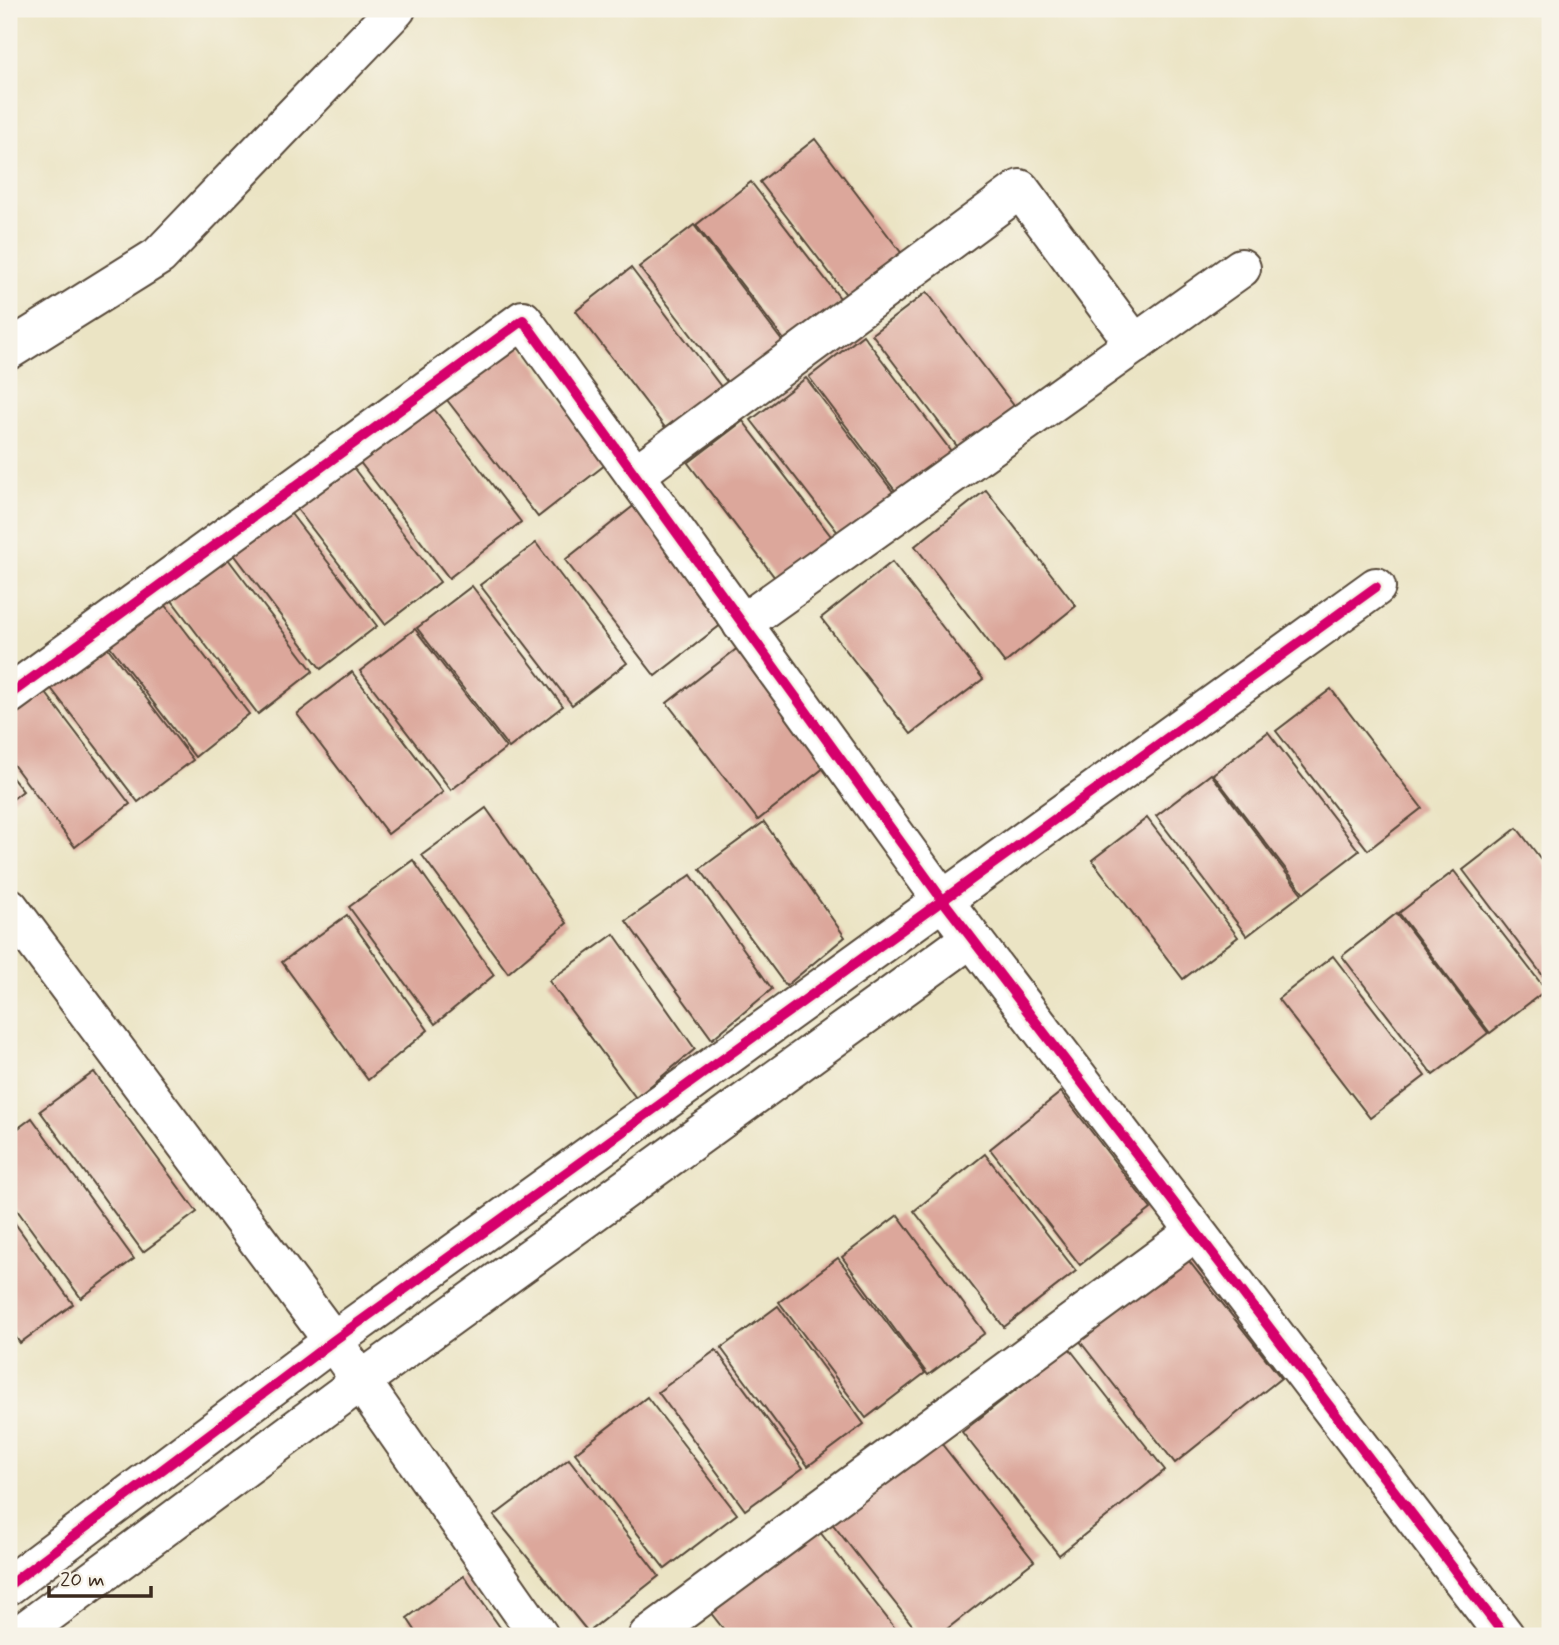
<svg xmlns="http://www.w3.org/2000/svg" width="1559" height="1645" font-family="Mynerve,sans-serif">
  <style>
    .building { fill: #dca79b }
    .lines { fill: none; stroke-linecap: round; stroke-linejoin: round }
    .minor-casing { stroke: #554637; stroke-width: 42 }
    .tertiary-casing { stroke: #554637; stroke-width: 42 }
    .minor { stroke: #fff; stroke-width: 38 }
    .tertiary { stroke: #fff; stroke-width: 38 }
    .cycleway-casing { stroke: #f7f3e8; stroke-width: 15 }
    .cycleway { stroke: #d6006c; stroke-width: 10 }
  </style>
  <rect width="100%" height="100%" fill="#f7f3e8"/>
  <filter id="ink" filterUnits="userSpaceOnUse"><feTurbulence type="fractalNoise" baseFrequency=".0143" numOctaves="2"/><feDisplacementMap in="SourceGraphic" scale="14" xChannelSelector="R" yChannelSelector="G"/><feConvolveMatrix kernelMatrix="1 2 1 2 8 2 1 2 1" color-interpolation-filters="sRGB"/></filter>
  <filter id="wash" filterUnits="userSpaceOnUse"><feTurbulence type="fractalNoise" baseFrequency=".00686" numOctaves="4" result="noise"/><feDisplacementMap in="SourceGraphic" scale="28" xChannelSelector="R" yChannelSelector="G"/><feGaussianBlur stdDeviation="1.57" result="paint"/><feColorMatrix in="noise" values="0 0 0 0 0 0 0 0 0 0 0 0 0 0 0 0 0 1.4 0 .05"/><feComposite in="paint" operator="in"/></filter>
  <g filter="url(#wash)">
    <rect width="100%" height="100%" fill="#ebe4c4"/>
    <g id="blocks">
      <g class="building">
        <path d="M815 139 906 259 851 301 760 182Z"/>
        <path d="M751 182 843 302 788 345 696 225Z"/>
        <path d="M694 225 785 345 731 387 639 267Z"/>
        <path d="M631 268 722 388 667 430 576 311Z"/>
        <path d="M927 292 1018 411 963 454 872 334Z"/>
        <path d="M863 335 954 455 900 497 809 377Z"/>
        <path d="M519 344 610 461 538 517 447 400Z"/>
        <path d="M806 378 897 497 843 539 751 420Z"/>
        <path d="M431 405 521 522 449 578 359 461Z"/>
        <path d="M743 421 834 540 779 583 688 463Z"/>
        <path d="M349 462 440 582 385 624 294 505Z"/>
        <path d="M986 490 1076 606 1005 663 915 546Z"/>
        <path d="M636 504 727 620 655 676 565 560Z"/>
        <path d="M285 506 377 626 321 669 230 549Z"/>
        <path d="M536 543 627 663 572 705 480 585Z"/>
        <path d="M222 551 313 671 258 714 167 594Z"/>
        <path d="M892 562 983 679 911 734 821 618Z"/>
        <path d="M472 586 563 706 509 748 417 628Z"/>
        <path d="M158 595 249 714 195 757 103 637Z"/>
        <path d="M415 629 506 748 451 790 360 671Z"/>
        <path d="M102 640 193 760 138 802 47 683Z"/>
        <path d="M739 647 830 763 758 820 667 703Z"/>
        <path d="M352 672 443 792 388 834 297 714Z"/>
        <path d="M39 684 130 804 75 847 9 759V708Z"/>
        <path d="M1331 689 1422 808 1368 850 1276 731Z"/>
        <path d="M1268 732 1359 851 1304 893 1213 774Z"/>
        <path d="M9 774 23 791 9 802Z"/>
        <path d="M1211 774 1302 894 1247 936 1156 816Z"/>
        <path d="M486 808 567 923 508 973 422 855Z"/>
        <path d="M1147 818 1238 937 1183 979 1092 860Z"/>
        <path d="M764 822 845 937 786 986 700 869Z"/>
        <path d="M1517 828 1550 871V985L1463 870Z"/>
        <path d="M413 860 494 975 435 1024 349 907Z"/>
        <path d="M1454 871 1546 990 1490 1033 1399 913Z"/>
        <path d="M691 875 772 989 712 1039 626 921Z"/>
        <path d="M1397 913 1488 1033 1433 1075 1342 956Z"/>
        <path d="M347 915 428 1030 368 1080 282 962Z"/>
        <path d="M614 934 695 1049 636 1098 549 981Z"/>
        <path d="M1333 956 1425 1076 1370 1118 1278 999Z"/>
        <path d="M94 1072 197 1212 143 1252 40 1111Z"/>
        <path d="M1061 1092 1151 1209 1080 1265 990 1149Z"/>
        <path d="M32 1118 134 1259 81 1298 9 1199V1135Z"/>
        <path d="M985 1154 1076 1271 1004 1327 914 1211Z"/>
        <path d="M9 1215 73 1304 20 1343 9 1328Z"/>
        <path d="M898 1215 985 1333 928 1375 842 1257Z"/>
        <path d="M1185 1256 1281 1378 1175 1463 1079 1340Z"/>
        <path d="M838 1258 925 1373 866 1418 779 1302Z"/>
        <path d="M778 1306 864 1424 808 1466 721 1348Z"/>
        <path d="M1069 1348 1165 1470 1059 1555 962 1432Z"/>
        <path d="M716 1350 803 1468 745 1510 658 1392Z"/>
        <path d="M647 1397 737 1514 665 1569 575 1453Z"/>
        <path d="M937 1438 1034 1561 938 1636H921L831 1522Z"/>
        <path d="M569 1459 659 1576 588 1632 494 1516Z"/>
        <path d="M816 1527 901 1636H729L710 1612Z"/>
        <path d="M464 1576 506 1636H419L407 1618Z"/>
      </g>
    </g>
  </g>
  <g filter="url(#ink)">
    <use href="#blocks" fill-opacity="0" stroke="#554637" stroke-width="2"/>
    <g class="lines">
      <g class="minor-casing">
        <g id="minor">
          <path d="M635 475 1020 189 1135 344"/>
          <path d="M742 624 1241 268"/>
          <path d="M9 695 523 320 941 898 1505 1636"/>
          <path d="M9 907 333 1341 539 1636"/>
          <path d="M9 1585 333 1341 1376 587"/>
          <path d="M18 1636 361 1381 971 938"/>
          <path d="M648 1636 1195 1232"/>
        </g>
      </g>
      <g class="tertiary-casing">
        <path id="tertiary" d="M9 350 159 256 396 9"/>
      </g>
      <use href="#minor" class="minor"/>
      <use href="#tertiary" class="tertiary"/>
      <g class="cycleway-casing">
        <g id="cycleway">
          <path d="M9 695 523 320 941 898 1505 1636"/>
          <path d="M9 1585 333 1341 1376 587"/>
        </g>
      </g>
      <use href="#cycleway" class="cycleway"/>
    </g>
  </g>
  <rect width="1559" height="1645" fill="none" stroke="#f7f3e8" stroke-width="35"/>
  <path d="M49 1586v10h102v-10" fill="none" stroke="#3b2a1e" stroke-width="3.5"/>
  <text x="60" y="1586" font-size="21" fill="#3b2a1e" stroke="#f7f3e8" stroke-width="5" paint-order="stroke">20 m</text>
</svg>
